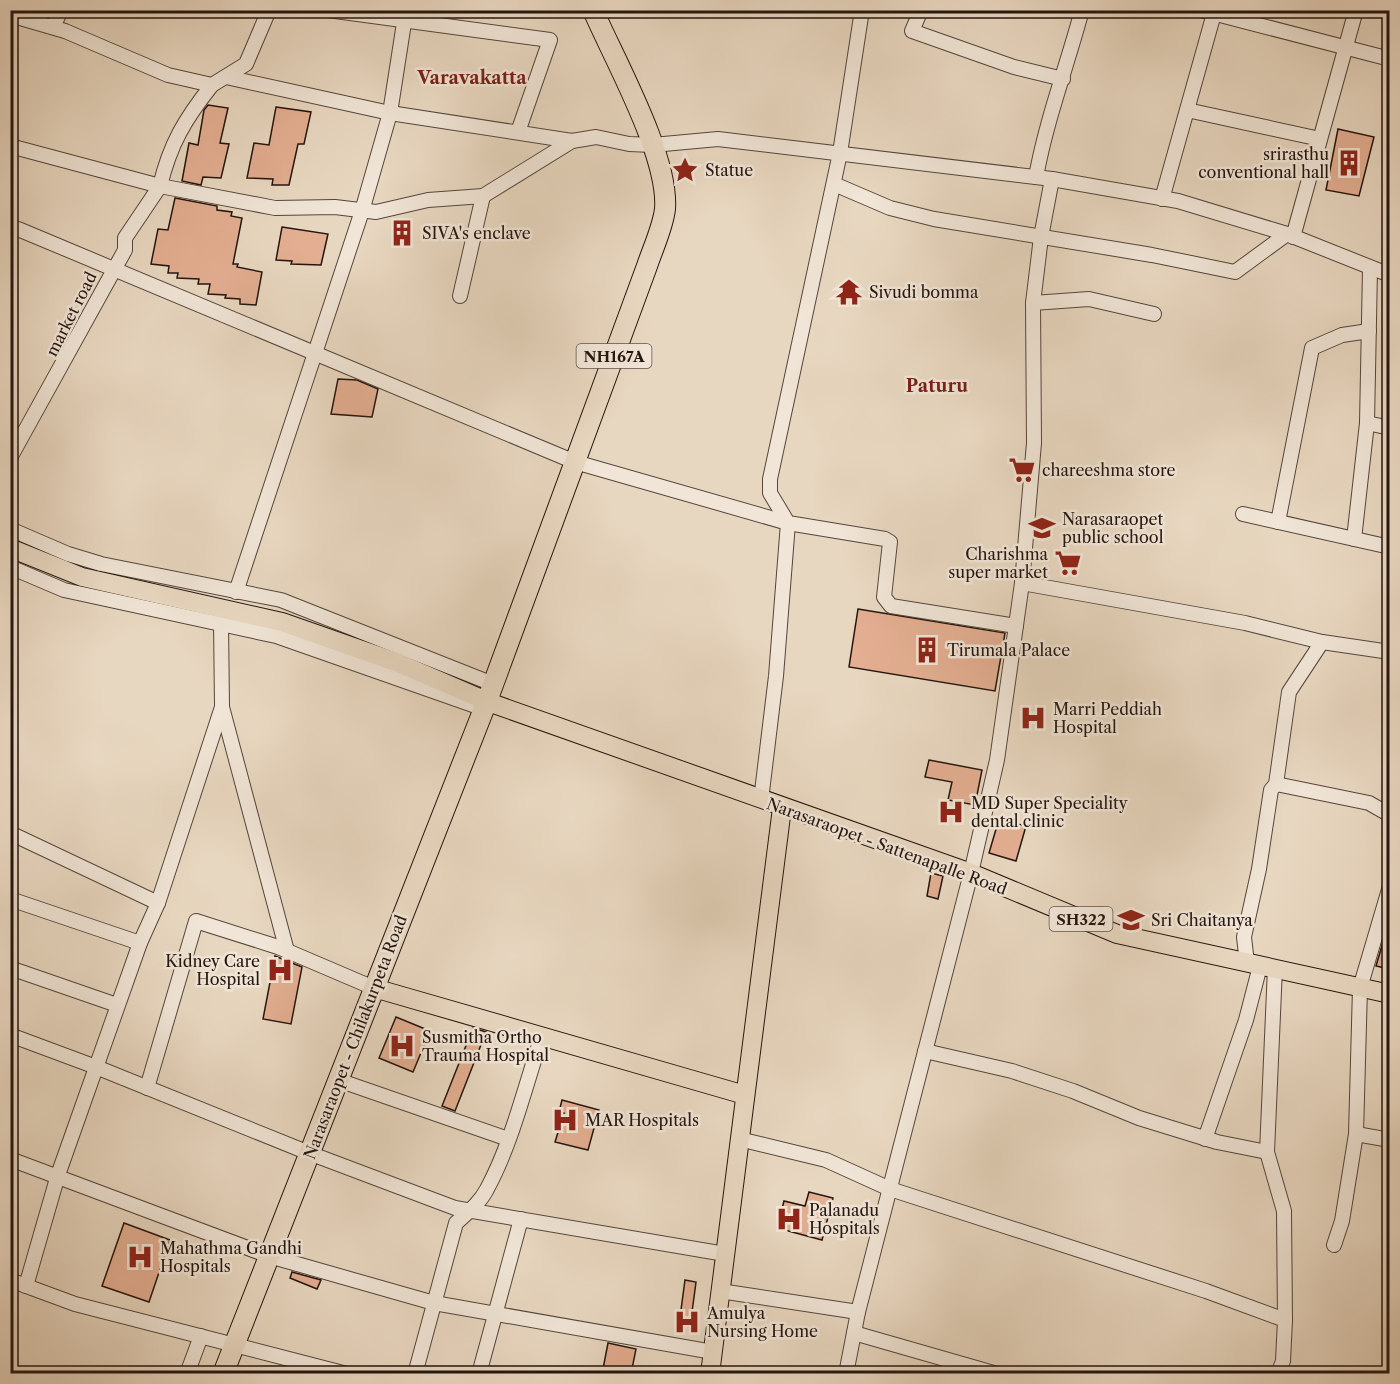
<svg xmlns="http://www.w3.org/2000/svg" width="1400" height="1384" font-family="'Libre Caslon Text',serif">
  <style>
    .building { fill: #e3ae91; stroke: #24150f; stroke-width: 1.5 }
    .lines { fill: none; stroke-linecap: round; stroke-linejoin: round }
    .minor-casing { stroke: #55463b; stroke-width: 16 }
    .major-casing { stroke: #24150f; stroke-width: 20 }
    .highway-casing { stroke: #24150f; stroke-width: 22 }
    .minor { stroke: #f0e5d6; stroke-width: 14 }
    .major { stroke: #e8d7c0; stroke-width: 18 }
    .highway { stroke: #e8d7c0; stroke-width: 20 }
    .labels { text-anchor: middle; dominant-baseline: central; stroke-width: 5; stroke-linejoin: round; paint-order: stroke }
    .shield { fill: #f0e5d6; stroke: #61534b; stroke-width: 1.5 }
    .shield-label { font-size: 15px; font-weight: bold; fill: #24150f }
    .poi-label { font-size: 16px; fill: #24150f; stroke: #f0e5d6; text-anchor: start }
    .street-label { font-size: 16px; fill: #24150f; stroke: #f0e5d6 }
    .neighbourhood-label { font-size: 18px; font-weight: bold; fill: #7a1f14; stroke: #f0e5d6 }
  </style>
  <rect width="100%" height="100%" fill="#e8d7c0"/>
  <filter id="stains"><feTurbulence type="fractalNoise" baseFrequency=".00333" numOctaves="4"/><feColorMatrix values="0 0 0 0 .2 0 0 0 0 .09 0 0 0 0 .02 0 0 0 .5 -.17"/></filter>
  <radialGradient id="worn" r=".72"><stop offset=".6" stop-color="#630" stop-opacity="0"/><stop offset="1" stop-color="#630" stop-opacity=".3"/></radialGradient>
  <g class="building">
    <path d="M208 105 228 108 220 143 229 144 221 178 203 177 201 185 182 181 189 143 198 145 204 110Z"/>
    <path d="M276 107 311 112 304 144H298L289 185H272L273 179 247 178 254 143 269 145Z"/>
    <path d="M1338 129 1374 137 1359 196 1326 190Z"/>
    <path d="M175 198 217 206V210L232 212 231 216 242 218 233 264H238L237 267 262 272 256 305 240 304V299L225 298 226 295 208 294 210 284H198L199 279 177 278 178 273H168L169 266 151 264 158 229 168 230Z"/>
    <path d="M398 220H409L406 245 395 244Z"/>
    <path d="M282 227 328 234 321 265 291 264 292 261 276 260Z"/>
    <path d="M338 379 357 380 378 389 372 417 331 414Z"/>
    <path d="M858 609 1005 633 995 691 849 667Z"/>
    <path d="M929 760 982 770 975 805 948 800 952 782 925 777Z"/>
    <path d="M999 819 1026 826 1016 861 989 853Z"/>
    <path d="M931 873 943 876 938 899 927 896Z"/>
    <path d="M1386 932 1389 933V969L1376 966Z"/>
    <path d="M275 956 302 967 291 1024 263 1019Z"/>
    <path d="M396 1017 430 1031 413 1072 379 1058Z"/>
    <path d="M473 1028 486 1032 455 1111 442 1106Z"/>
    <path d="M562 1100 599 1110 588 1150 555 1142 564 1113 559 1112Z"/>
    <path d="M809 1192 833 1198 822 1240 777 1228 784 1201 805 1206Z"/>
    <path d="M124 1223 170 1240 149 1302 102 1286Z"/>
    <path d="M292 1272 321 1280 317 1289 290 1278Z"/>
    <path d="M685 1280 696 1282 690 1327 679 1325Z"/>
    <path d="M608 1343 636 1349 631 1374 603 1369Z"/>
  </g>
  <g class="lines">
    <g class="minor-casing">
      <g id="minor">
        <path d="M328 10 550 40 518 132"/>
        <path d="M862 10 840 153 770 479V493L788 523 885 539 890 542 884 597 891 606 1016 626"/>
        <path d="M921 10 912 31 1014 67 1063 79"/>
        <path d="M1201 10 1390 59"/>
        <path d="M10 15 65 31 168 75 212 85 246 64 269 10"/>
        <path d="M53 27 61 10"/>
        <path d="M226 77 390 113 572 141"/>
        <path d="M212 85C185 119 170 144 160 186L275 208 335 207 376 212 428 200 483 196 572 141 596 137 629 144 653 145 718 139 1052 179 1178 201 1287 234 1390 275"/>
        <path d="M1187 110 1320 139"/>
        <path d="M10 146 160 186 125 238V250L10 458"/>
        <path d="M1036 177C1046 121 1067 66 1082 10"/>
        <path d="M834 184 890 208 934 219 1152 255 1235 272 1287 234"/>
        <path d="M1162 199 1215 10"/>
        <path d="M18 229 575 462 788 523 776 676 761 800"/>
        <path d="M1293 237 1356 10"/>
        <path d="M460 296 483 196"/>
        <path d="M1033 303 1089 299 1154 314"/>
        <path d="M1367 423 1390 428"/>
        <path d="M1243 514 1390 547"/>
        <path d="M1278 522 1312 348 1342 335 1369 331"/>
        <path d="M10 529 68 554 101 564 281 600 493 684"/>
        <path d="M1354 539 1367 423 1370 269"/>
        <path d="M10 567 64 590 276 636 484 709"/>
        <path d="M1022 583 1245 623 1322 642 1390 652"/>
        <path d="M236 592 362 211 390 113 406 10"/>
        <path d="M222 707 287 951"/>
        <path d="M1276 784 1369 803 1390 815"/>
        <path d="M10 833 158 903 222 707 221 622"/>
        <path d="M10 899 140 943"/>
        <path d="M1247 963 1244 937 1259 869 1271 790 1276 784 1289 692 1322 642"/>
        <path d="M10 968 117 1005"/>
        <path d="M1275 968 1267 1152 1284 1211 1285 1320 1283 1361 1278 1374"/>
        <path d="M10 1035 96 1067 309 1153 455 1208 725 1254"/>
        <path d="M925 1051 1012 1071 1073 1091 1139 1118 1217 1142 1267 1152"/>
        <path d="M338 1080 508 1139"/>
        <path d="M147 1088 196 921 278 947 374 988"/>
        <path d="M1356 1134 1390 1140"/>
        <path d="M739 1139 826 1160 890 1189 1206 1291 1285 1320"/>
        <path d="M1205 1139 1246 1020 1260 966"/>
        <path d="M10 1159 269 1256 434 1303 713 1352"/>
        <path d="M1334 1245 1342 1221 1356 1134 1360 988 1390 886"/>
        <path d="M10 1280 75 1304 347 1374"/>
        <path d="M26 1286 58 1175 140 943 158 903"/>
        <path d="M720 1291 858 1312"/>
        <path d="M854 1333 997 1374"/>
        <path d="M187 1374 201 1336"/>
        <path d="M415 1374 456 1223C467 1213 480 1203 487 1189 512 1143 525 1086 542 1036"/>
        <path d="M479 1374 521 1219"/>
        <path d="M846 1374 858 1312 971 873 997 760 1022 583 1034 443 1033 303 1041 237 1052 179"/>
      </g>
    </g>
    <g class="major-casing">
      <g id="major">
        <path d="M10 548 82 577 282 622 396 662 491 703 971 873 1117 934 1390 994"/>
        <path d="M374 988 745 1095"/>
        <path d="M710 1374 782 808"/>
      </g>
    </g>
    <g class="highway-casing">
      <path id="highway" d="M223 1374 487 701 647 266C653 248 663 227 665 209 669 156 615 61 593 10"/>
    </g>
    <use href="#minor" class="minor"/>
    <use href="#major" class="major"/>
    <use href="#highway" class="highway"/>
  </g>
  <defs>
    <g id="building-bare" transform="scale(2.07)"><path d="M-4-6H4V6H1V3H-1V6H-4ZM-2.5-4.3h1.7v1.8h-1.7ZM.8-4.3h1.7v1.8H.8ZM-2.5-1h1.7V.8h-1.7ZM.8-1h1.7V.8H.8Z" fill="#8f2418" stroke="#f0e5d6" stroke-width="2.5" paint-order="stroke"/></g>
    <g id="sight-bare" transform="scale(2.07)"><path d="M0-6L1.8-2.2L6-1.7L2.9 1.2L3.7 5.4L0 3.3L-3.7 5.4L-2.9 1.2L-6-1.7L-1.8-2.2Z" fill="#8f2418" stroke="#f0e5d6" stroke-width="2.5" paint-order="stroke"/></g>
    <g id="temple-bare" transform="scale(2.07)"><path d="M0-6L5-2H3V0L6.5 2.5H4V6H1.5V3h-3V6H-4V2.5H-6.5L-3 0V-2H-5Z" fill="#8f2418" stroke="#f0e5d6" stroke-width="2.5" paint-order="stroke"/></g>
    <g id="supermarket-bare" transform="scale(2.07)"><path d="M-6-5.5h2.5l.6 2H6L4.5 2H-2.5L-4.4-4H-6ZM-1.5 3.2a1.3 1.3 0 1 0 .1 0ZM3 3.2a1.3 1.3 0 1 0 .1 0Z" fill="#8f2418" stroke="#f0e5d6" stroke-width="2.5" paint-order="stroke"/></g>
    <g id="school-bare" transform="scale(2.07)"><path d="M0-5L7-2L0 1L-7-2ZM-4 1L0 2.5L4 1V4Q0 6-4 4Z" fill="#8f2418" stroke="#f0e5d6" stroke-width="2.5" paint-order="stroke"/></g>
    <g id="hospital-bare" transform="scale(2.07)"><path d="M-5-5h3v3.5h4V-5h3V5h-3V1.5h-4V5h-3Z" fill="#8f2418" stroke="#f0e5d6" stroke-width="2.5" paint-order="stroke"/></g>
  </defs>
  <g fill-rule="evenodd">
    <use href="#building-bare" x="1349" y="163"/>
    <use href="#sight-bare" x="685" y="170"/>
    <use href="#building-bare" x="402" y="233"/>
    <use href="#temple-bare" x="849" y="292"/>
    <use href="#supermarket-bare" x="1022" y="470"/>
    <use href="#school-bare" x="1042" y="528"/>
    <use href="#supermarket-bare" x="1068" y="563"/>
    <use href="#building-bare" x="927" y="650"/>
    <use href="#hospital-bare" x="1033" y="718"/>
    <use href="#hospital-bare" x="951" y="812"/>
    <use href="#school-bare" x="1131" y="920"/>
    <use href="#hospital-bare" x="280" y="970"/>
    <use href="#hospital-bare" x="402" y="1046"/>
    <use href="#hospital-bare" x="565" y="1120"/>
    <use href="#hospital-bare" x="789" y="1219"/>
    <use href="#hospital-bare" x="140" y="1257"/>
    <use href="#hospital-bare" x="687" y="1322"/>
  </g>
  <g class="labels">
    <g class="shield">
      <rect x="576.5" y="344" width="75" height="24" rx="4.5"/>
      <rect x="1049.5" y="907" width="63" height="24" rx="4.5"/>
    </g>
    <g class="shield-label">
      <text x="614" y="356">NH167A</text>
      <text x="1081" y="919">SH322</text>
    </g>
    <g class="poi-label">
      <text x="1329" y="154" text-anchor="end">srirasthu<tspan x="1329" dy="18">conventional hall</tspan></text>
      <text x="705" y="170">Statue</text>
      <text x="422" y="233">SIVA's enclave</text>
      <text x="869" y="292">Sivudi bomma</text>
      <text x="1042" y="470">chareeshma store</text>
      <text x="1062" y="519">Narasaraopet<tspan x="1062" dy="18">public school</tspan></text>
      <text x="1048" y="554" text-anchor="end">Charishma<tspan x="1048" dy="18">super market</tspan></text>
      <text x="947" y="650">Tirumala Palace</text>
      <text x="1053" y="709">Marri Peddiah<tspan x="1053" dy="18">Hospital</tspan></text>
      <text x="971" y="803">MD Super Speciality<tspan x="971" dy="18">dental clinic</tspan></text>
      <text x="1151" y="920">Sri Chaitanya</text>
      <text x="260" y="961" text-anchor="end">Kidney Care<tspan x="260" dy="18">Hospital</tspan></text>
      <text x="422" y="1037">Susmitha Ortho<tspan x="422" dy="18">Trauma Hospital</tspan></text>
      <text x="585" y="1120">MAR Hospitals</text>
      <text x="809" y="1210">Palanadu<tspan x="809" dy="18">Hospitals</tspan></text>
      <text x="160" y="1248">Mahathma Gandhi<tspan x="160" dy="18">Hospitals</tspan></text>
      <text x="707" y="1313">Amulya<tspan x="707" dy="18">Nursing Home</tspan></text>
    </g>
    <g class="street-label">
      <text transform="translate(71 314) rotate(-63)">market road</text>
      <text transform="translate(887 846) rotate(20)">Narasaraopet - Sattenapalle Road</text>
      <text transform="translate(355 1037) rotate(-69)">Narasaraopet - Chilakurpeta Road</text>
    </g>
    <g class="neighbourhood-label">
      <text x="472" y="78">Varavakatta</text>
      <text x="937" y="386">Paturu</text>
    </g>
  </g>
  <rect width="1400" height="1384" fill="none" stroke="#e8d7c0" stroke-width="36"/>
  <rect x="12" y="12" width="1376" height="1360" fill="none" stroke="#24150f" stroke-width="3"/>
  <rect x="18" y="18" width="1364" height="1348" fill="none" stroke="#24150f" stroke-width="1.5"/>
  <rect width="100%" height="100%" filter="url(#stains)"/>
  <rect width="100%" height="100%" fill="url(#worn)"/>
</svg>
